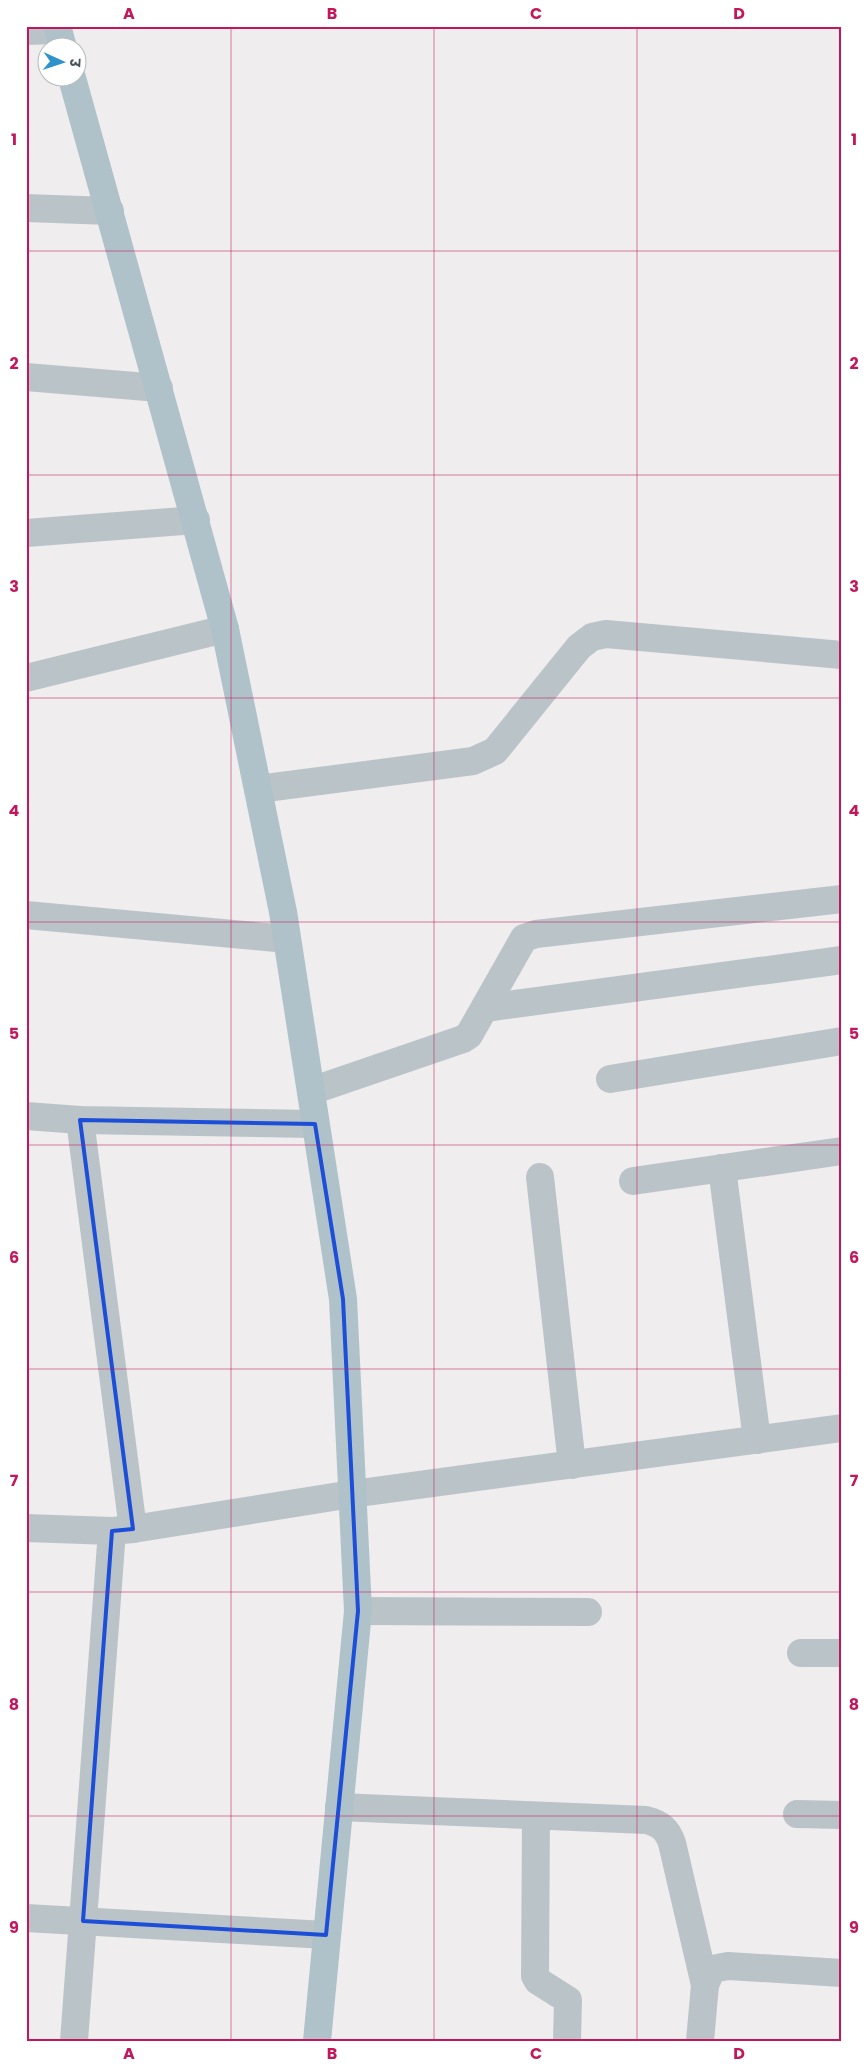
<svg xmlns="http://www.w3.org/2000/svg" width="868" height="2067" font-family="Poppins,'Noto Sans Devanagari',sans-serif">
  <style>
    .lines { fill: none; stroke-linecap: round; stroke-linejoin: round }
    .minor { stroke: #bac4c8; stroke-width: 28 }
    .major { stroke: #afc2c9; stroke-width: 28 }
    .marked { fill: none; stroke: #1d4ed8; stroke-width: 4; stroke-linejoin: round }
    .grid { fill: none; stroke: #c2185b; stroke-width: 1; stroke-opacity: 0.55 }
    .neatline { fill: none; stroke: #c2185b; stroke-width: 2 }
    .grid-label { font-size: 16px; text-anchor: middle; font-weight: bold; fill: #c2185b }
  </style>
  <rect width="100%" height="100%" fill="#efedee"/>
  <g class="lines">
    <g class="minor">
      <path d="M26 31 58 30"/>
      <path d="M26 208 110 211"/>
      <path d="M26 377 159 388"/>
      <path d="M26 533 196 520"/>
      <path d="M26 678 225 629"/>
      <path d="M258 789 473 761 495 751 579 647 592 637 606 634 842 655"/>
      <path d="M26 915 287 939"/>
      <path d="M485 1008 842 960"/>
      <path d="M610 1079 842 1041"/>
      <path d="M311 1091 463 1039 469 1035 524 938 536 934 842 899"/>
      <path d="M26 1116 80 1120 315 1124"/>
      <path d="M80 1120 133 1529"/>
      <path d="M722 1168 757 1440"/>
      <path d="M540 1177 572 1465"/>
      <path d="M633 1181 842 1151"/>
      <path d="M26 1528 112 1531 133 1529 352 1494 842 1428"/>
      <path d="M358 1611 588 1612"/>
      <path d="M801 1653H842"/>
      <path d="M339 1807 646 1820C661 1824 667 1829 672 1843L705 1985"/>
      <path d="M797 1814 842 1815"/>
      <path d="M536 1816 535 1976 538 1981 568 2000 567 2041"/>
      <path d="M26 1918 326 1935"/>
      <path d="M74 2041 112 1531"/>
      <path d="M700 2041 705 1985 712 1969 728 1966 842 1973"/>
    </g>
    <g class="major">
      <path d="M57 26 63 48"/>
      <path d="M72 78 225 629 283 912 343 1299 358 1611 317 2041"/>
    </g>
  </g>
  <path class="marked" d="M80 1120 315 1124 343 1299 358 1611 326 1935 83 1921 112 1531 133 1529Z"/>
  <path class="grid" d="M231 26V2041M434 26V2041M637 26V2041M26 251H842M26 475H842M26 698H842M26 922H842M26 1145H842M26 1369H842M26 1592H842M26 1816H842"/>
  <rect width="868" height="2067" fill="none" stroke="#ffffff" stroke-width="55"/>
  <g transform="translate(62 62) rotate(93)"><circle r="24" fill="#ffffff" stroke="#b5bbbc"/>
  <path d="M0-4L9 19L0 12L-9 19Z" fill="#2d93ca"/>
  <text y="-8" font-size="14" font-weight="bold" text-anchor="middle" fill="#475458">उ</text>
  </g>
  <rect x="28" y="28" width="812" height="2012" class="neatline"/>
  <g class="grid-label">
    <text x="129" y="19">A</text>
    <text x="332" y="19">B</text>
    <text x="536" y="19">C</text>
    <text x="739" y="19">D</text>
    <text x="14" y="145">1</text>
    <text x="854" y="145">1</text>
    <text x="14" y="369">2</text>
    <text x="854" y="369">2</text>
    <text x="14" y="592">3</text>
    <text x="854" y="592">3</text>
    <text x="14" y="816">4</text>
    <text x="854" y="816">4</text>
    <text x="14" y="1039">5</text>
    <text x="854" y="1039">5</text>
    <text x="14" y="1263">6</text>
    <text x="854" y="1263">6</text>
    <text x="14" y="1486">7</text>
    <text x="854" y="1486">7</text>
    <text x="14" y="1710">8</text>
    <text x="854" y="1710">8</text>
    <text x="14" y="1933">9</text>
    <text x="854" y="1933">9</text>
    <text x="129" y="2059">A</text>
    <text x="332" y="2059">B</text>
    <text x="536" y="2059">C</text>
    <text x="739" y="2059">D</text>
  </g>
</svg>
